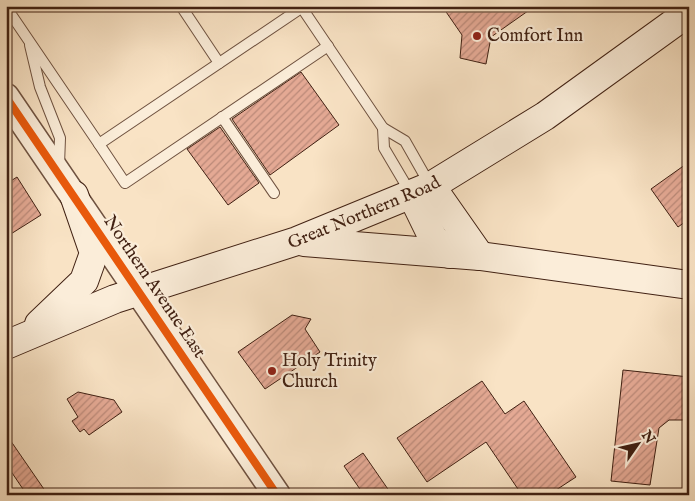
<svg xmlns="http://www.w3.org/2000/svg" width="695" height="501" font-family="'IM FELL English',serif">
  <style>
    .building { fill: url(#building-hatch); stroke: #412113 }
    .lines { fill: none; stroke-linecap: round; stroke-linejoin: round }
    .service-casing { stroke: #6f5240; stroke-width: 12 }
    .tertiary-casing { stroke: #6f5240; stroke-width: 29 }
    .secondary-casing { stroke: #412113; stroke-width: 30 }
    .service { stroke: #fbedd9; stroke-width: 10 }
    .tertiary { stroke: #fbedd9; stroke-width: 26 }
    .secondary { stroke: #fbedd9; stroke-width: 28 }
    .cycleway-casing { stroke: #fbedd9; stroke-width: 11 }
    .cycleway { stroke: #e8590c; stroke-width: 8 }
    .poi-dot { fill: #8f2418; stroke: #fbedd9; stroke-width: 2 }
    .labels { text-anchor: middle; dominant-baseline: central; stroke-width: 4.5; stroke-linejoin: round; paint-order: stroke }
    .poi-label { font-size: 18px; fill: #412113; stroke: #fbedd9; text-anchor: start }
    .street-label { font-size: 18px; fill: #412113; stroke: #fbedd9 }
  </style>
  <defs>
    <pattern id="building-hatch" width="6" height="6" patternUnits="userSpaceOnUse" patternTransform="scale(1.25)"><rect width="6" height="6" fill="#e4a994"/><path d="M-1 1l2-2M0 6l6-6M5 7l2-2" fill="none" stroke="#ba8978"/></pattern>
  </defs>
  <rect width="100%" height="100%" fill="#f9e3c5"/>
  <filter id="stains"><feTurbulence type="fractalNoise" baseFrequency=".004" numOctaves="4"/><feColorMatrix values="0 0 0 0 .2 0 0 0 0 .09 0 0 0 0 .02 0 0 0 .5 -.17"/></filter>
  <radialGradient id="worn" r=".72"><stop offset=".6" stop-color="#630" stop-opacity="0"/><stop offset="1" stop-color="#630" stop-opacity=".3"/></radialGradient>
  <g class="building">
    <path d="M442 6H535L491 37 486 64 460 58 462 35Z"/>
    <path d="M301 72 339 125 270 175 232 119Z"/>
    <path d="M220 127 259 183 228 205 187 149Z"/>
    <path d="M689 162V219L678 227 651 189Z"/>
    <path d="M17 177 41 215 6 237V184Z"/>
    <path d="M292 315 311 319 305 329 320 352 265 389 238 352Z"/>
    <path d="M623 370 689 377 686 420H669L659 428 650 485 611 481Z"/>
    <path d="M482 381 505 414 524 401 576 477 556 490 559 495H522L486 442 427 482 397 438Z"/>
    <path d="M78 392 114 400 122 412 89 435 84 429 80 432 72 421 78 417 67 399Z"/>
    <path d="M6 434 48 495H27L6 464Z"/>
    <path d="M363 453 392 495H364L344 466Z"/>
  </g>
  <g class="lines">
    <g class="service-casing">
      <g id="service">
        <path d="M181 6 219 63"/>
        <path d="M6 7 99 144 304 6"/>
        <path d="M302 8 383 128 405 141 430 185"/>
        <path d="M30 45 40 87 60 138 59 165"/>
        <path d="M222 117 274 193"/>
        <path d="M383 128 384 148 410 192"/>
        <path d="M99 144 125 183 328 46"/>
      </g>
    </g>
    <g class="tertiary-casing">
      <path id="tertiary" d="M6 97 277 495"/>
    </g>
    <g class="secondary-casing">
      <g id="secondary">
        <path d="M431 186 480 256"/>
        <path d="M412 195 433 238 450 254"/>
        <path d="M304 242 480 256 689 285"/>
        <path d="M39 324 84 281 94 253 74 195"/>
        <path id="s1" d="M6 345 115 299 297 241 431 186 545 116 689 12"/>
      </g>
    </g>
    <use href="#service" class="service"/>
    <use href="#tertiary" class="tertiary"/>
    <use href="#secondary" class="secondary"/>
    <g class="cycleway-casing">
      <path id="cycleway" d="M6 97 277 495"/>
    </g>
    <use href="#cycleway" class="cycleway"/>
  </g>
  <g class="poi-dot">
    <circle cx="477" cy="36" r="5"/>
    <circle cx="272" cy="371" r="5"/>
  </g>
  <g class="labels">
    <g class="poi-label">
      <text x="487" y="36">Comfort Inn</text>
      <text x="282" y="361">Holy Trinity<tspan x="282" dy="21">Church</tspan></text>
    </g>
    <g class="street-label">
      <text stroke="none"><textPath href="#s1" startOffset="382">Great Northern Road</textPath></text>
      <text transform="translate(154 287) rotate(56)">Northern Avenue East</text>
    </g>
  </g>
  <rect width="695" height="501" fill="none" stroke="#f9e3c5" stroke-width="25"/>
  <rect x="8" y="8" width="680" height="486" fill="none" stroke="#412113" stroke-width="2.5"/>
  <rect x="12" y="12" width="670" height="476" fill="none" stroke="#412113"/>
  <g transform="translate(638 444) rotate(56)" stroke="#fbedd9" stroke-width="4" paint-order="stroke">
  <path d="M0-4L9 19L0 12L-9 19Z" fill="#412113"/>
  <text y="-8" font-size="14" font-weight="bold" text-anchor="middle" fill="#412113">N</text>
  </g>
  <rect width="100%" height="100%" filter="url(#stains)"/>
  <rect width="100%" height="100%" fill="url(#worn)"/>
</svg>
